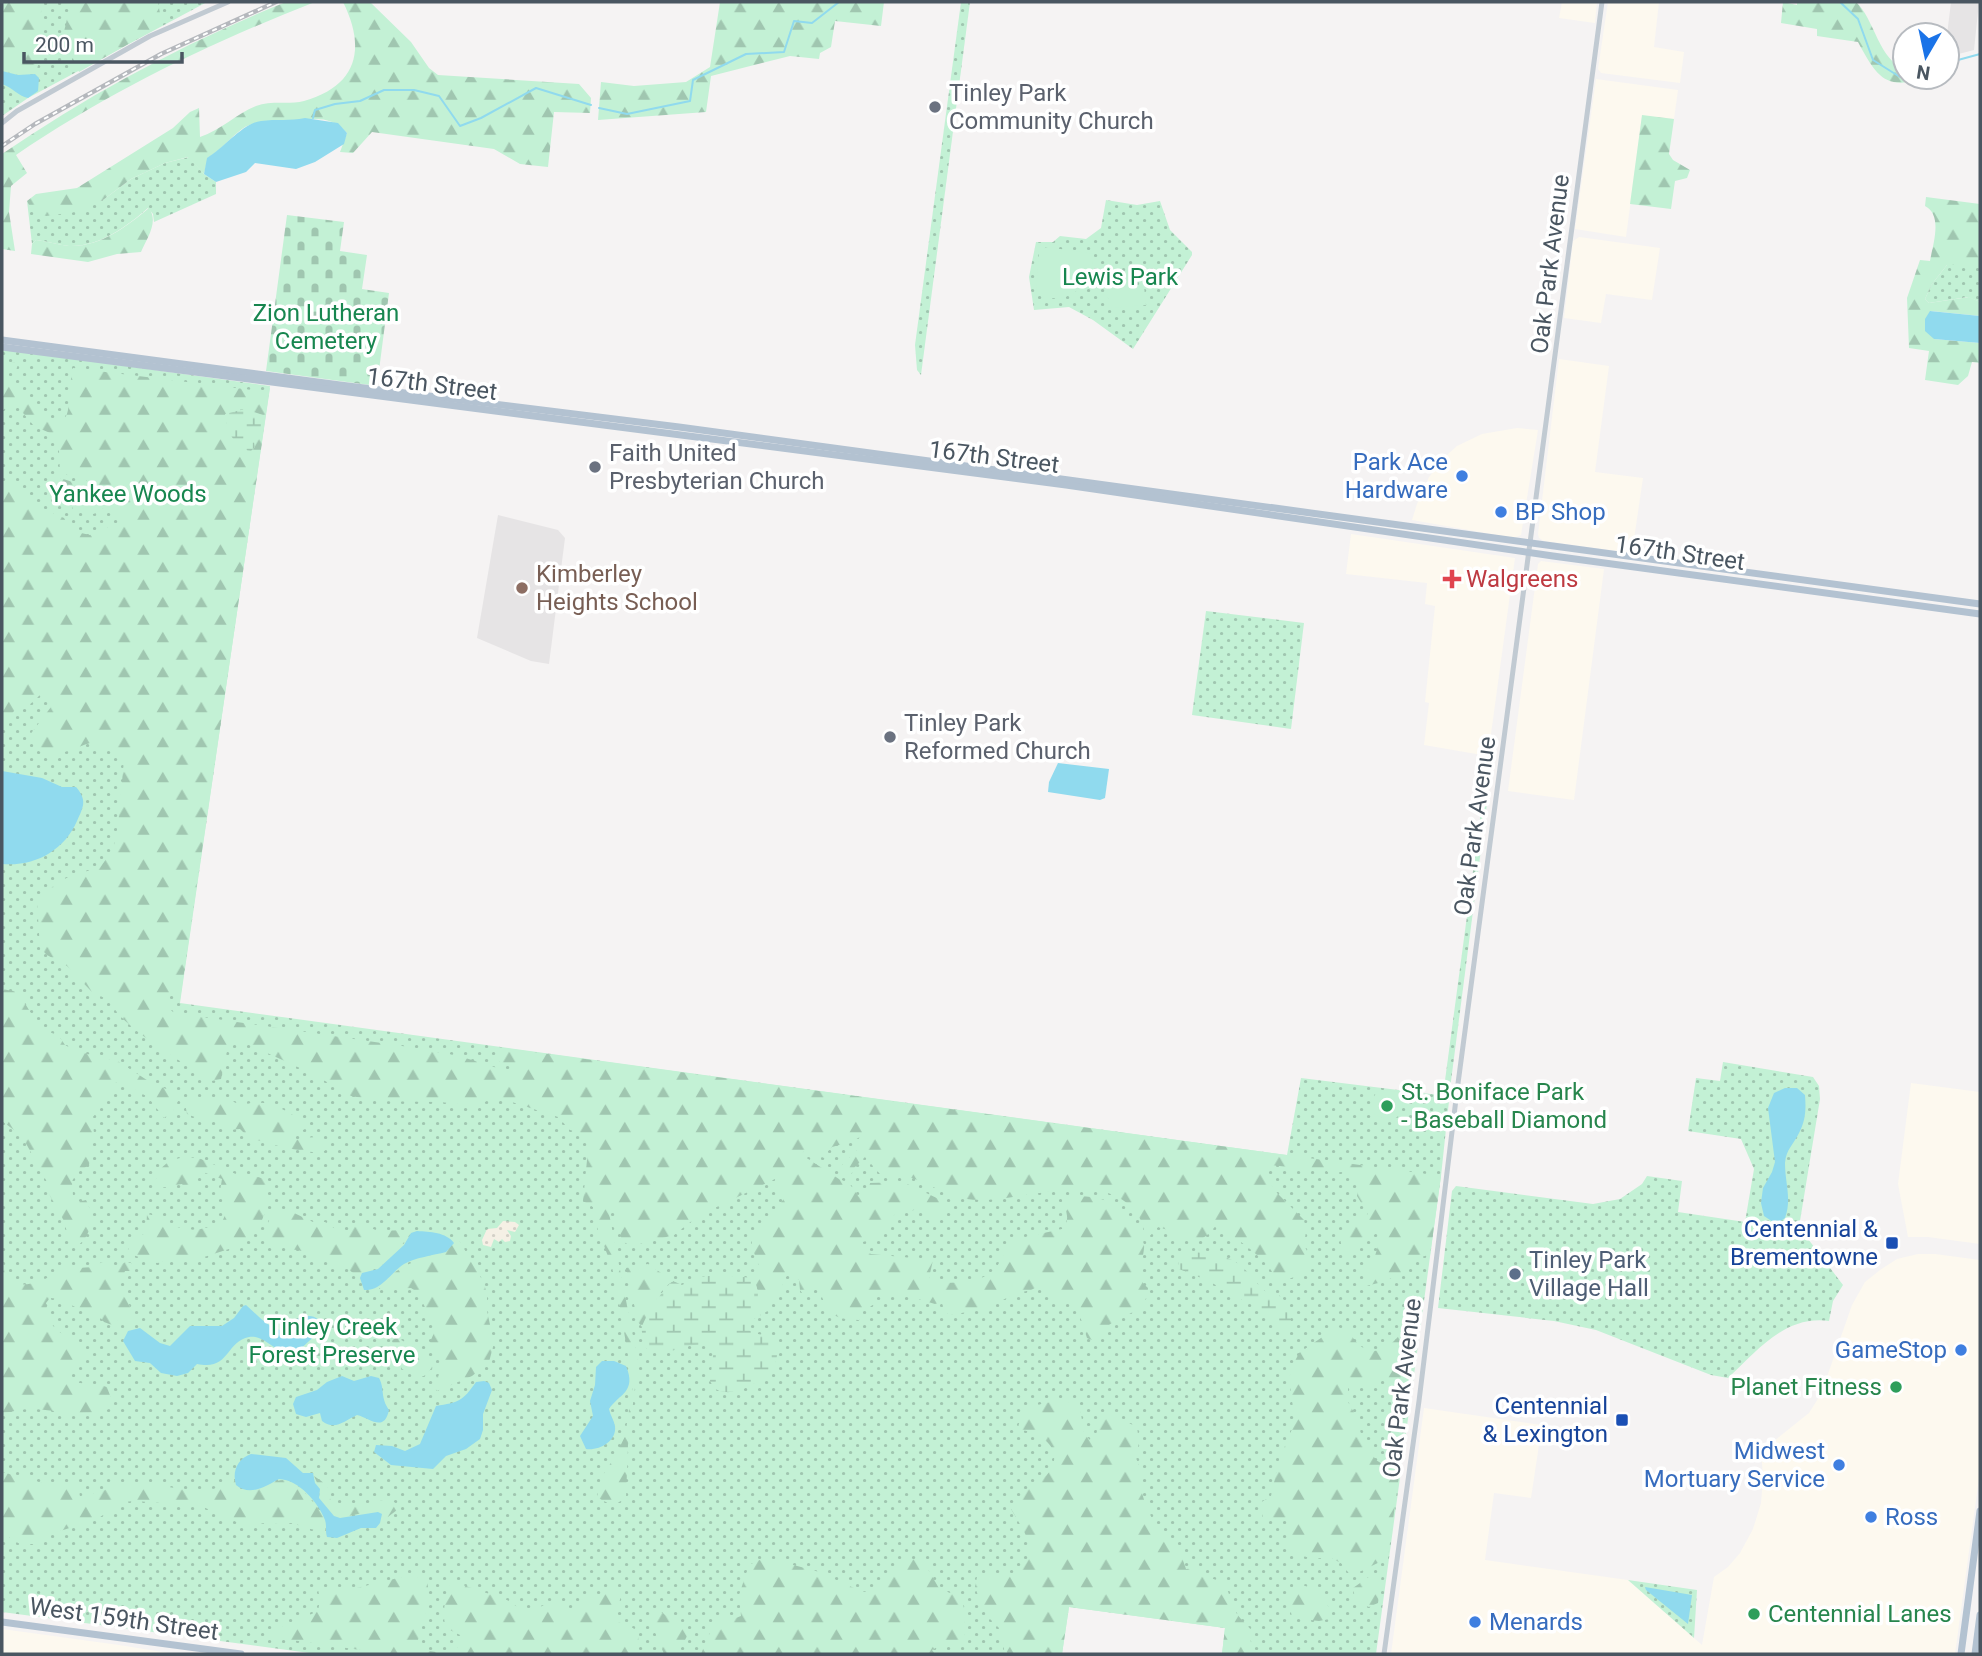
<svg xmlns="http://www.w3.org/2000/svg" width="1982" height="1656" font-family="Roboto,sans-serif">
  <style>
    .commercial { fill: #fdf9ef }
    .education { fill: #e6e4e5 }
    .green { fill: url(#green-dots) }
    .forest { fill: url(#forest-firs); fill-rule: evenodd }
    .wetland { fill: url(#wetland-marsh) }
    .sand { fill: url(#sand-dots) }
    .cemetery { fill: url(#cemetery-stones) }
    .pitch { fill: #c3f1d5 }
    .water { fill: #90daee }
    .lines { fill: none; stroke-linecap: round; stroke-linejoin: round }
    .stream { stroke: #90daee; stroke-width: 2 }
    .minor { stroke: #c1cad2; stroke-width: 5 }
    .major { stroke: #b3c2d1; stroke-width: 7 }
    .rail-casing { stroke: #b5b8bd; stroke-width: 4.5 }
    .rail { stroke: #fff; stroke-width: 2; stroke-dasharray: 5; stroke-linecap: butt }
    .worship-dot { fill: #6b7280; stroke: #fff; stroke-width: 2.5 }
    .shop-dot { fill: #3f7fe0; stroke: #fff; stroke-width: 2.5 }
    .health-dot { fill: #e0444e; stroke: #fff; stroke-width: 2.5 }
    .education-dot { fill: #8d6e63; stroke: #fff; stroke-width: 2.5 }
    .leisure-dot { fill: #2e9e5b; stroke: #fff; stroke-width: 2.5 }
    .transit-dot { fill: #1a4fb4; stroke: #fff; stroke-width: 2.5 }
    .service-dot { fill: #5c6f8a; stroke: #fff; stroke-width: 2.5 }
    .labels { text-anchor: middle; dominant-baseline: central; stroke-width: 7; stroke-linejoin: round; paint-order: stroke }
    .worship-label { font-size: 24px; fill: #5b616d; stroke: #fff; text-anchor: start }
    .street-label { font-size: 24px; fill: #4a5661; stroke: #fff }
    .park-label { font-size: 24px; fill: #17864f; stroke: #fff }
    .shop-label { font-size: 24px; fill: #366cbe; stroke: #fff; text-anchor: end }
    .education-label { font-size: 24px; fill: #785e54; stroke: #fff; text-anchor: start }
    .health-label { font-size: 24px; fill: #be3a42; stroke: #fff; text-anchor: start }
    .leisure-label { font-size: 24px; fill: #27864d; stroke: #fff; text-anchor: start }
    .transit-label { font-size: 24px; fill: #164399; stroke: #fff; text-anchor: end }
    .service-label { font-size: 24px; fill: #4e5e75; stroke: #fff; text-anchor: start }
  </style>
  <defs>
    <pattern id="green-dots" width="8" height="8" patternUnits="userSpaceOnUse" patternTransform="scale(1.75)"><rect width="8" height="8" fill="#c3f1d5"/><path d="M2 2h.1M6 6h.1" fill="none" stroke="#a0c6b0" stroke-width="1.8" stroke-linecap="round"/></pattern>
    <pattern id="forest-firs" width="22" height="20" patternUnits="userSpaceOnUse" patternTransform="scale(1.75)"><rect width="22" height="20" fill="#c3f1d5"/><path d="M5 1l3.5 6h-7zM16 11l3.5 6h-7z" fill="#a0c6b0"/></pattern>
    <pattern id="wetland-marsh" width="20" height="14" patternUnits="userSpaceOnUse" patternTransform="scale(1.75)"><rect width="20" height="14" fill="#c3f1d5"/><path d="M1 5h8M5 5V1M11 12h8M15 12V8" fill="none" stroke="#a0c6b0"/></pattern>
    <pattern id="sand-dots" width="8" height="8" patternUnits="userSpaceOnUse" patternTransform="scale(1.75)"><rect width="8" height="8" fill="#f5f0e5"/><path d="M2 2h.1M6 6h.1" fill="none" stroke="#d4d0c7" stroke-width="1.8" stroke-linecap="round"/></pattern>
    <pattern id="cemetery-stones" width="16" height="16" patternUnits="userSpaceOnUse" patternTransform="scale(1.75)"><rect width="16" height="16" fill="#c3f1d5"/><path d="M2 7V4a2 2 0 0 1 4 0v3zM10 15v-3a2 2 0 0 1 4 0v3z" fill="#a0c6b0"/></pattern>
  </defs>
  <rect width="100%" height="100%" fill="#f5f3f3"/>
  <g class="commercial">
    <path d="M1562 2H1597L1595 23 1559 18Z"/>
    <path d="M1608 2H1659L1654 47 1684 52 1680 83 1601 73 1598 69Z"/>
    <path d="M1596 79 1678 90 1674 119 1642 116 1626 237 1575 229Z"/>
    <path d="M1579 237 1660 248 1652 300 1606 294 1601 323 1564 318 1573 241Z"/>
    <path d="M1559 359 1609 366 1595 472 1643 478 1632 553 1544 541 1539 538 1538 534Z"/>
    <path d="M1517 428 1538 430 1521 535 1514 538 1412 520 1417 504 1429 477 1447 455 1457 446 1482 434Z"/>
    <path d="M1351 534 1515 558 1488 756 1424 745 1429 703 1425 702 1435 606 1425 604 1427 583 1346 574Z"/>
    <path d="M1541 561 1604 569 1574 800 1508 791 1538 564Z"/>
    <path d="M1911 1083 1980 1092V1244L1928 1237H1908L1898 1184Z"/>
    <path d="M1918 1254H1935L1980 1260V1471L1955 1654H1391L1424 1408 1542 1425 1531 1498 1494 1493 1485 1560 1628 1580 1702 1645 1714 1577 1728 1567 1740 1553 1753 1529 1761 1503 1763 1479 1761 1447 1774 1441 1809 1413 1821 1394 1852 1305 1865 1282 1880 1270 1897 1259Z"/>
    <path d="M2 1629 119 1645 175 1654H2Z"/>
  </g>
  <g class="education">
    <path d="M1951 2H1979L1974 50 1947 57V35Z"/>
    <path d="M498 515 558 530 565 538 549 664 531 661 477 638Z"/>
  </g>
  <g class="green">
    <path d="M2 2H207L28 98 2 116Z"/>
    <path d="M961 2H970L921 375 917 370 915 345Z"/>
    <path d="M189 157 204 174 216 182V194L154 222 153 214 148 208C126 227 99 247 69 246 58 245 47 241 36 240L32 244 27 201 33 211 103 200 131 179 165 163Z"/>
    <path d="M1106 200 1137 205 1160 201 1170 230 1192 252V255L1133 349 1093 320 1069 307 1034 310 1029 277 1036 242H1053L1060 236 1086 239 1101 228Z"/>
    <path d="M1947 265H1980V302L1968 297 1929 303 1925 299 1932 284Z"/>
    <path d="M2 349 270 386 180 1003 1287 1155 1301 1078 1447 1096 1449 1101 1441 1176 1376 1654H1222L1225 1628 1069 1607 1062 1654H317L2 1612Z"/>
    <path d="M1206 611 1304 623 1291 729 1192 715Z"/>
    <path d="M1483 796 1487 799V803L1451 1081 1450 1085 1444 1088Z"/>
    <path d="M1723 1062 1813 1077 1819 1086 1820 1099 1799 1227 1843 1285 1833 1301 1829 1321C1785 1315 1757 1351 1728 1378L1711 1375 1596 1330 1554 1321 1438 1308 1452 1191 1456 1186 1593 1204 1620 1199 1642 1184 1647 1176 1682 1181 1678 1212 1745 1222 1754 1169 1741 1139 1688 1131 1696 1078 1720 1081Z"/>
    <path d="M1628 1580 1697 1590 1694 1638Z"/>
  </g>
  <g class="forest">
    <path d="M2 2H42C39 26 45 52 35 74L18 75 2 71Z"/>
    <path d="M71 2H158L162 25 79 72 63 36Z"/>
    <path d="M286 2H315C210 43 110 91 16 155L27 173 11 186 9 212 15 251 2 249V154C91 93 186 42 286 2Z"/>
    <path d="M343 2H370L411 42 429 68 438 75 579 84 591 98 590 113 554 112 548 167 520 164 494 149 372 132 353 153 340 152 347 133C327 112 310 121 285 121 270 122 255 120 242 129 230 138 222 149 208 158L204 174 188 157 165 163 131 179 103 200 75 212 46 216 32 211 27 201 36 194 77 188 173 128 190 112 199 108 200 137C221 130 236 114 256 106 271 100 289 105 304 101 358 86 366 48 343 2Z"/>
    <path d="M720 2H884L881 26 835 21 831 47 820 53 819 59 790 56 711 76 706 112 598 120 601 82 634 86 686 82 710 67Z"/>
    <path d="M1783 2 1797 5V2H1856C1874 18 1880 63 1905 68V77H1929C1886 91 1878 79 1858 42L1817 36V29L1781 23Z"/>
    <path d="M1642 115 1674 119 1669 154 1673 160 1690 170 1687 178 1675 181 1671 209 1630 204Z"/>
    <path d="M1926 197 1980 204V265H1947L1932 284 1925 299 1929 303 1969 297 1980 302V316L1931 311 1934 339 1980 343V363L1972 362 1968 376 1958 385 1925 380 1929 351 1909 348 1907 298 1920 260 1930 261C1933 244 1943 215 1925 206Z"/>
    <path d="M149 208C159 222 147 238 141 252L117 254 88 262 31 254 32 244 36 240C47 241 58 245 69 246 100 247 126 227 149 208Z"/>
    <path d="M19 362 16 370 2 373 5 379 33 402 49 421C68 422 68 415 69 399 69 389 71 378 73 368L260 391 270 388 180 1000 174 996 172 991 167 994 169 1008 174 1013 409 1047 459 1056 510 1072 512 1067 500 1063 497 1057V1047L1441 1176 1430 1255C1415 1256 1408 1269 1396 1276 1385 1282 1374 1284 1362 1287L1367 1267 1373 1262 1382 1234 1377 1232 1360 1248 1344 1253C1333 1226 1349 1225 1368 1214L1357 1196 1358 1186 1353 1176 1341 1172 1330 1175 1327 1171 1269 1165 1264 1173 1277 1193 1304 1220 1306 1231 1304 1245 1313 1263C1302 1275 1293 1279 1277 1281 1267 1256 1237 1242 1218 1223 1202 1243 1198 1243 1174 1237L1171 1231 1158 1227 1147 1239C1144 1231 1142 1220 1137 1214 1104 1165 1015 1206 967 1199 946 1196 931 1184 912 1178 901 1175 890 1175 880 1174L865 1157 854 1168 850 1177 839 1173V1169C848 1156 862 1150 865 1134L853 1141 832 1147 828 1151 827 1159 804 1150 802 1155 839 1179 849 1183 859 1197 867 1194 870 1183 903 1182 943 1201 956 1204 943 1217 936 1219 926 1212 923 1205 910 1212 895 1214C884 1231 881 1238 862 1242L864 1250 871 1254 933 1260 929 1278 932 1282C953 1283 977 1285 994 1270 1001 1264 999 1256 1007 1252L1011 1240 1062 1229C1072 1219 1065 1209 1061 1197 1092 1194 1122 1198 1136 1228 1139 1234 1145 1242 1144 1248 1143 1264 1133 1276 1148 1288 1147 1313 1125 1313 1109 1325 1103 1329 1099 1336 1092 1340L1087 1338 1079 1313 1069 1301C1054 1300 1048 1299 1041 1285L1031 1290 1014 1294 986 1309 949 1315 944 1311 942 1302 935 1304 901 1294 875 1296 876 1303 863 1311 859 1320C829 1319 828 1312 818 1287L804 1296 800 1290 799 1280 789 1275 783 1278 782 1288 774 1295 769 1310 761 1315 757 1313 758 1292 754 1278 761 1273C758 1257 746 1245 755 1230L764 1226 786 1196 778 1190 775 1179 698 1216 674 1235 636 1245H629L622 1241 614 1208H608L638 1362 628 1445 626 1498C614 1506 609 1505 597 1497L601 1478 616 1455 625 1436 633 1385 618 1296 612 1267 594 1219 593 1207 583 1201 588 1150 586 1139 581 1133 570 1130 558 1117 506 1100 493 1098 476 1106 440 1102 380 1101 351 1096 313 1074 245 1043 235 1042 227 1051 221 1079 211 1081C186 1064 120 1027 110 1001L91 991 67 966 47 955 40 948 37 902C52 884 74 870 98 870L113 850 118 825 124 760 112 752 90 743C67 750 40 768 29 736L51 707C50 699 49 697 40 695L26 708 19 707C11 712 10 719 2 724V483L18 484 44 509 64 518 72 531 90 535 124 520 116 510 104 508C86 519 96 513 80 508L74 513 71 503 72 496 75 495 79 501 80 494 72 486 70 487 65 499 56 497 57 477 85 486 91 492 99 494 100 490C90 479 75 476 60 474L59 451 50 433 34 426 18 407 9 405 2 411V364ZM245 409H251L254 442 244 450 232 439 225 418 230 411Z"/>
    <path d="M2 989 18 992 40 1028 59 1036 65 1045 74 1050 101 1058 116 1060 153 1084 177 1093 179 1099 173 1111 164 1118 148 1097 121 1082 115 1083 114 1092 92 1118 94 1133 89 1165 78 1172 72 1181 73 1196 78 1202 86 1200C95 1216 92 1236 76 1247L68 1236 64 1221 50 1196 47 1182 22 1136 2 1121Z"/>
    <path d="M190 1100 232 1101 242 1106C264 1096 285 1110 304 1122L305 1129 288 1136 294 1140C307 1139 318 1133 330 1143 328 1147 328 1149 324 1151 313 1156 266 1143 253 1139 248 1137 244 1133 240 1129L227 1130 213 1120 205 1121 187 1114 185 1103Z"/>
    <path d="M188 1157 201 1159 245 1178 258 1177 264 1179 268 1185 266 1210 258 1230 232 1248 201 1258H183L157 1263 127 1253 132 1239 146 1233 147 1214C155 1215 160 1219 167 1223 190 1233 200 1231 222 1222L226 1213 220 1191 222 1179 200 1171 196 1178 199 1186 195 1194 187 1192 182 1184C172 1185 163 1191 155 1184 158 1165 171 1158 188 1157Z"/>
    <path d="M279 1210 292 1212 313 1222H325L334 1228 348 1231 359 1223 378 1231 407 1230 411 1233C401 1245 394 1259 379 1267 374 1270 368 1270 362 1273L360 1278 345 1267 319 1260 308 1252 279 1247 266 1240 268 1223 272 1213Z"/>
    <path d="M452 1238 459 1240 484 1283 487 1295V1311L494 1343 489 1362 482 1365 477 1372 472 1376 437 1391 433 1385 434 1380 440 1374 441 1362 430 1342 434 1333 433 1322 417 1292 411 1288 379 1289C398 1260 428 1261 454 1243Z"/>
    <path d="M2 1255 5 1276 10 1282C25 1289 49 1280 60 1269L94 1267 102 1262 119 1266 125 1262 131 1263V1271H125L119 1286 136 1318 133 1324 126 1326 118 1320 112 1325 104 1322 98 1315C79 1313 68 1299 50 1298L46 1303C50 1341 69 1329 88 1353L86 1358 70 1367V1379C81 1386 95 1383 107 1387L112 1401 109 1409C84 1417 61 1411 36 1409 25 1408 13 1412 2 1413Z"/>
    <path d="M648 1264 673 1281C657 1291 651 1312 642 1327L638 1322 626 1268Z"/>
    <path d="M1337 1327 1348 1330C1365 1361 1386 1355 1404 1329L1414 1328 1419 1331 1409 1404 1396 1384 1386 1379 1362 1387H1348V1402L1356 1416 1363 1441 1376 1460 1399 1475 1388 1558 1351 1576 1341 1563 1329 1557 1313 1559 1291 1552 1288 1535 1290 1523C1281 1517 1274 1518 1264 1523L1260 1503 1271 1496 1279 1460 1295 1422 1289 1378 1293 1365 1299 1353Z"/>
    <path d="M396 1337 431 1357 433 1367 424 1376 417 1377 402 1369 392 1341Z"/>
    <path d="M1064 1400 1080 1407 1084 1434 1090 1440 1096 1437 1099 1417 1106 1412 1137 1427 1139 1442 1136 1458 1140 1468V1487L1146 1506 1157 1529 1180 1552 1186 1569 1198 1568 1205 1577C1234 1582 1225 1594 1237 1614 1241 1620 1248 1626 1253 1632L1250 1637 1253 1654H1222L1225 1628 1069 1607 1062 1654H1009L1004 1650 1002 1631 987 1616 980 1601 975 1587 977 1577C989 1572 998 1577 1010 1575 1017 1574 1020 1571 1024 1566 1039 1549 1020 1525 1011 1509L1020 1500 1023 1491C1065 1473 1066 1438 1018 1429 1021 1405 1042 1403 1064 1400Z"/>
    <path d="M235 1471 234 1480 239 1489C277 1498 276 1456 313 1502 320 1512 328 1519 325 1532L306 1528 292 1523 278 1524 264 1523 254 1525 239 1523 201 1506 135 1501 123 1502 97 1519 48 1535 36 1544H20L11 1539 2 1531V1472L50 1485 78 1484 80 1497 105 1490 112 1486H163L186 1490 213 1489 221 1487Z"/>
    <path d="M314 1476 327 1485 331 1502C339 1503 348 1506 356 1506 370 1504 384 1495 397 1504V1510L380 1523 382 1518 367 1512 340 1518 334 1516 319 1498 320 1489Z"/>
    <path d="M913 1559 925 1564 940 1590C959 1594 966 1602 965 1621 965 1630 965 1636 962 1644L939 1646 932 1650 935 1654H701L714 1623 719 1617 733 1619 741 1616 739 1595 749 1565 759 1560 786 1563 816 1571 863 1592 872 1591 897 1563Z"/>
    <path d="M1382 1572 1378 1603 1369 1607C1359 1604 1354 1599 1353 1588L1370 1576Z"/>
    <path d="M406 1576 428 1578V1606L418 1640 420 1650 445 1653 457 1648 462 1636 446 1628C441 1611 446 1598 451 1581L507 1600 519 1608 532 1611 552 1601C567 1611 572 1616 583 1598H596L614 1587 621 1594 616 1621 633 1628 639 1634 638 1644 632 1654H388L271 1637 268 1632 273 1628 288 1625 318 1611 320 1600 318 1589 344 1591Z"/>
    <path d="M1297 1583 1319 1591 1322 1599C1329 1604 1331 1611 1329 1619L1319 1621 1292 1618 1289 1600 1294 1584Z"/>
    <path d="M660 1611 676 1623 685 1624 688 1634 680 1650 681 1654H664L650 1620 652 1614Z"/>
  </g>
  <g class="wetland">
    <path d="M245 409 263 415 259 438 254 442 255 447 251 451C234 449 226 428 225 414Z"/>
    <path d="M1191 1252C1207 1253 1228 1254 1241 1266 1250 1273 1256 1284 1265 1291L1270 1294H1278C1289 1304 1296 1316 1287 1330L1281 1328 1262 1309 1229 1294 1211 1282 1179 1269C1176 1259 1182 1256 1191 1252Z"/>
    <path d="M720 1275 754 1278 758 1292 757 1313 761 1315 746 1323C748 1335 758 1334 768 1335 773 1341 778 1347 777 1355 776 1375 743 1394 725 1392 721 1392 717 1390 714 1388L710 1381 714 1348C688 1337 672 1359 647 1351 645 1344 641 1335 642 1328 643 1319 665 1286 673 1281L682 1285 698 1277Z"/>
  </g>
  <path class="sand" d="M503 1221 515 1222 519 1225 515 1232 507 1230 511 1236 510 1241 505 1242 502 1239 499 1242 494 1239 491 1247 483 1245 482 1240 487 1229 497 1228Z"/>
  <path class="cemetery" d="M287 215 344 222 340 251 367 255 362 289 389 293 377 386 266 371Z"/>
  <g class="pitch">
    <path d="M1047 247 1094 254C1091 286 1069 308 1036 294L1039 251Z"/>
    <path d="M1144 286 1146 305 1109 308 1107 288Z"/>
    <path d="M1383 1090 1398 1092 1403 1097C1403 1111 1400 1121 1385 1120L1373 1113 1371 1102 1377 1091 1382 1092Z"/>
  </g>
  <g class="water">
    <path d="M2 71 18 75 35 74 39 78 38 91 28 98C18 96 12 87 2 84Z"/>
    <path d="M305 118 338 123 347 133 344 144 315 162 296 169 255 163 246 172 216 182 204 174 207 158C224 148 243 123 261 121 276 119 290 121 305 118Z"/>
    <path d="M1930 311 1980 316V343L1934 339 1925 331V319Z"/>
    <path d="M1058 763 1109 769 1105 798 1100 800 1048 792 1049 782Z"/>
    <path d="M2 771 42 778 62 787H76C87 800 84 806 77 821 64 851 34 867 2 864Z"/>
    <path d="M1785 1088H1797L1805 1095C1806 1108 1806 1120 1799 1133 1794 1144 1786 1149 1785 1163 1785 1183 1792 1199 1785 1218L1776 1224 1764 1216 1761 1203 1763 1188 1772 1172 1775 1162 1768 1108 1774 1093Z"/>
    <path d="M417 1231C430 1232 446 1232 454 1243L446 1252C434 1255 414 1258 404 1264 390 1273 382 1291 364 1290L360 1278 362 1273 378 1269 404 1245 411 1233Z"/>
    <path d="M246 1305C259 1316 274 1336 292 1329L297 1319C308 1314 321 1314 321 1330L295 1354C277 1356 265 1334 249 1337 225 1342 230 1371 197 1364L188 1373 177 1376 161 1373 150 1363 135 1361 123 1341 128 1331 140 1328 160 1343 170 1346 190 1326H222L234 1318 243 1306Z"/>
    <path d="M602 1361H614L626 1366C637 1392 619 1394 609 1409 610 1415 614 1420 615 1426 617 1442 598 1451 586 1449L580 1436 593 1416 590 1401 595 1385 596 1367Z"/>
    <path d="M342 1376 354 1381 371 1376 379 1378C385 1389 380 1397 389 1410 384 1433 370 1418 357 1415 344 1421 335 1431 322 1421L320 1413 306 1417 296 1414 293 1404 296 1397 317 1390 327 1382Z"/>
    <path d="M484 1381 489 1383 492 1390 483 1414V1430L480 1439 466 1449 446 1456 433 1469 391 1465 374 1452 376 1445 392 1446 405 1451 420 1444 436 1406C459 1402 462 1402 476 1382Z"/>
    <path d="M251 1454 286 1458 303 1473H313L315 1483 320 1489 319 1498 334 1516 340 1518 378 1512 382 1514 380 1523 376 1528H361L337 1538 327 1537C325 1531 327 1526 325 1520 318 1502 299 1480 279 1479 266 1486 250 1497 236 1485 232 1472 237 1459 251 1454Z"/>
    <path d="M1645 1587 1692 1595 1688 1624 1646 1590Z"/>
  </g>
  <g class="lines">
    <g class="stream">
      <path d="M1840 2 1858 19 1873 60 1900 77 1905 75"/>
      <path d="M1947 63 1980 54"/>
      <path d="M599 108 627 114 690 101 693 80 746 54 784 52 794 21 812 23 839 2"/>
      <path d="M313 118 315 110 335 104 360 101 384 90H414L439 96 460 126 481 118 536 88 591 105"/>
    </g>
    <g class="minor">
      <path d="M2 123 17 111 150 36 228 2"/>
      <path d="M1384 1654 1419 1401 1457 1091 1602 2"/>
    </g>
    <g class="major">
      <path d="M2 340 340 385 679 427 1980 604"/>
      <path d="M2 347 1066 485 1553 556 1980 614"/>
      <path d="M2 1622 241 1654"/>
      <path d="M1961 1654 1980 1511"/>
      <path d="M1975 1654 1980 1615"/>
    </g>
    <g class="rail-casing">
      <path id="rail" d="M2 146 35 124 161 54 276 2"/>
    </g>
    <use href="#rail" class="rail"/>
  </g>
  <g class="worship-dot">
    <circle cx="935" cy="107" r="7"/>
    <circle cx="595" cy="467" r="7"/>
    <circle cx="890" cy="737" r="7"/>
  </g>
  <g class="shop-dot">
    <circle cx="1462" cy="476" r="7"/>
    <circle cx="1501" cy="512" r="7"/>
    <circle cx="1961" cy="1350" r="7"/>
    <circle cx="1839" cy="1465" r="7"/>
    <circle cx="1871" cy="1517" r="7"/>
    <circle cx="1475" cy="1622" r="7"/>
  </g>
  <path class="health-dot" d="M1448.5 568.5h7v7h7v7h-7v7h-7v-7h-7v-7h7z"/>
  <circle class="education-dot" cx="522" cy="588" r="7"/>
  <g class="leisure-dot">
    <circle cx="1387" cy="1106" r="7"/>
    <circle cx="1896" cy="1387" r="7"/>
    <circle cx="1754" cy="1614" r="7"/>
  </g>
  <g class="transit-dot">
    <rect x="1885" y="1236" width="14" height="14" rx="3.5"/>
    <rect x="1615" y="1413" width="14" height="14" rx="3.5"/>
  </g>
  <circle class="service-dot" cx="1515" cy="1274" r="7"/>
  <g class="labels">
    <g class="worship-label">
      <text x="949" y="93">Tinley Park<tspan x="949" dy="28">Community Church</tspan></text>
      <text x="609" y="453">Faith United<tspan x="609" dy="28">Presbyterian Church</tspan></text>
      <text x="904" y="723">Tinley Park<tspan x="904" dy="28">Reformed Church</tspan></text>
    </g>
    <g class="street-label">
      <text transform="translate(1550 264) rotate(-83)">Oak Park Avenue</text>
      <text transform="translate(432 384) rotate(7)">167th Street</text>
      <text transform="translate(994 457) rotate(7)">167th Street</text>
      <text transform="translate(1680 553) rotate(8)">167th Street</text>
      <text transform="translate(1475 826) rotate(-82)">Oak Park Avenue</text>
      <text transform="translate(1402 1388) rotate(-83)">Oak Park Avenue</text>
      <text transform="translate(124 1619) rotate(8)">West 159th Street</text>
    </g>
    <g class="park-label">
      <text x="1120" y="277">Lewis Park</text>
      <text x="326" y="313">Zion Lutheran<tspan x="326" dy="28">Cemetery</tspan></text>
      <text x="128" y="494">Yankee Woods</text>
      <text x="332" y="1327">Tinley Creek<tspan x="332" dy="28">Forest Preserve</tspan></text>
    </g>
    <g class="shop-label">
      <text x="1448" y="462">Park Ace<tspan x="1448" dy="28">Hardware</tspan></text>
      <text x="1515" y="512" text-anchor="start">BP Shop</text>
      <text x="1947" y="1350">GameStop</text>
      <text x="1825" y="1451">Midwest<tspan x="1825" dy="28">Mortuary Service</tspan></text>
      <text x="1885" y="1517" text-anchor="start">Ross</text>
      <text x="1489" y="1622" text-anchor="start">Menards</text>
    </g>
    <g class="education-label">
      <text x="536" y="574">Kimberley<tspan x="536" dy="28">Heights School</tspan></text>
    </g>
    <g class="health-label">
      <text x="1466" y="579">Walgreens</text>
    </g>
    <g class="leisure-label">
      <text x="1401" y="1092">St. Boniface Park<tspan x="1401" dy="28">- Baseball Diamond</tspan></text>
      <text x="1882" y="1387" text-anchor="end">Planet Fitness</text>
      <text x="1768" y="1614">Centennial Lanes</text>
    </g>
    <g class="transit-label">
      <text x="1878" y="1229">Centennial &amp;<tspan x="1878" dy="28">Brementowne</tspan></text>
      <text x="1608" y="1406">Centennial<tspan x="1608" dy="28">&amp; Lexington</tspan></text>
    </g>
    <g class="service-label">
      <text x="1529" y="1260">Tinley Park<tspan x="1529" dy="28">Village Hall</tspan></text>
    </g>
  </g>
  <rect width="1982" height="1656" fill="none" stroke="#4a5661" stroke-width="7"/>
  <g transform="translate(1926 56) rotate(189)"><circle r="33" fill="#ffffff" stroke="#b7bbc0" stroke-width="2"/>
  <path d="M0-5L12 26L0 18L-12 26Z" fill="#1a73e8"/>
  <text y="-10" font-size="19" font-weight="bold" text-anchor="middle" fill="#4a5661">N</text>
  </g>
  <path d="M24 52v10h158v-10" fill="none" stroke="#4a5661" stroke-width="3.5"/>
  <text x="35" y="52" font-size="21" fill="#4a5661" stroke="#ffffff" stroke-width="5" paint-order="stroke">200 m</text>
</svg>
